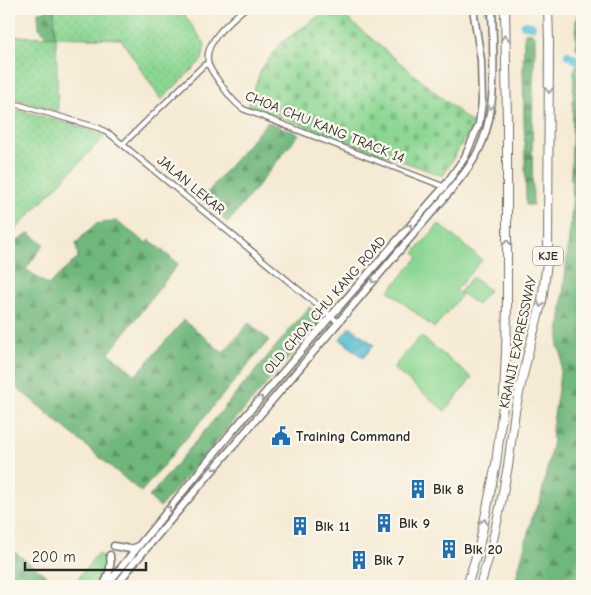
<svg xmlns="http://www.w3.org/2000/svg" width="591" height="595" font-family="'Comic Neue',sans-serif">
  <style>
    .grass { fill: url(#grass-dots); stroke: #5b805e }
    .forest { fill: url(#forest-firs); stroke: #4e7154 }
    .cemetery { fill: url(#cemetery-stones); stroke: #5b805e }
    .garden { fill: #8bd692; stroke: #5b805e }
    .water { fill: url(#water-waves); stroke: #40747e }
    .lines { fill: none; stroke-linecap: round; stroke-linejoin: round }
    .river { stroke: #55bed2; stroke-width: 8 }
    .minor-casing { stroke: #726e66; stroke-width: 7 }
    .secondary-casing { stroke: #726e66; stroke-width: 9 }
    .motorway-casing { stroke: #726e66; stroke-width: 10 }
    .minor { stroke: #fff; stroke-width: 4.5 }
    .secondary { stroke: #fff; stroke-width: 6 }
    .motorway { stroke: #fff; stroke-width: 8 }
    .oneway { stroke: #a0a0a0 }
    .labels { text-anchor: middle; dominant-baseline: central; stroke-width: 5; stroke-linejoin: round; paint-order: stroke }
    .shield { fill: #fbf7ec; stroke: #696865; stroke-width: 1 }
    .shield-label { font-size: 12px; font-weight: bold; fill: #2b2b2b }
    .street-label { font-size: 14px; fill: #2b2b2b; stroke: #fbf7ec }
    .poi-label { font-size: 14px; font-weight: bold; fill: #2b2b2b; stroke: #fbf7ec; text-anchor: start }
  </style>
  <defs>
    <pattern id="grass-dots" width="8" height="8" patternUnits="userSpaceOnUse" patternTransform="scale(1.25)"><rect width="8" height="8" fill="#8bd692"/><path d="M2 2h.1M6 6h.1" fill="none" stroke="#78b87e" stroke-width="1.8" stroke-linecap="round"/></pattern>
    <pattern id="forest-firs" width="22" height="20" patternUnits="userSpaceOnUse" patternTransform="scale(1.25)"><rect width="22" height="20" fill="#70b77c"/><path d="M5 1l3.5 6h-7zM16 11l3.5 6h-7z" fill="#5c9566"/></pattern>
    <pattern id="cemetery-stones" width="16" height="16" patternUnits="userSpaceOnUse" patternTransform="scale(1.25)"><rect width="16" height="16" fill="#8bd692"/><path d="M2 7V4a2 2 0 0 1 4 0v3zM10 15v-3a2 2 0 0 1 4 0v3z" fill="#78b87e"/></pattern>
    <pattern id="water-waves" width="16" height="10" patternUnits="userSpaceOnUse" patternTransform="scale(1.25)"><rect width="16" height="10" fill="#55bed2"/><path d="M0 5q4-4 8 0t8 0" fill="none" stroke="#479bab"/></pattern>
  </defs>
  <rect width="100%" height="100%" fill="#fbf7ec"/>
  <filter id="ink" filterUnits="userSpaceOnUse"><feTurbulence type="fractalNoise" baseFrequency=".02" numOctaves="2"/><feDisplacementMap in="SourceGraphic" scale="10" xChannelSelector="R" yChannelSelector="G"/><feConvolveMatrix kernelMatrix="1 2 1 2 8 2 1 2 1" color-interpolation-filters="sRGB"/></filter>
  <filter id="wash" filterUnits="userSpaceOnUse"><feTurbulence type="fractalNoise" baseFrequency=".0096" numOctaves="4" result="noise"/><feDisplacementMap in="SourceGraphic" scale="20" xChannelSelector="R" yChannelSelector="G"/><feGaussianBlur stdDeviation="1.12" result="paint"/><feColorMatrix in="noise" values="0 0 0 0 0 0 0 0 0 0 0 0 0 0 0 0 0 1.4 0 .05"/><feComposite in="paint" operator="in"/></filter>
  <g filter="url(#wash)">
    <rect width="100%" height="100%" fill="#f5ead4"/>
    <g class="grass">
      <path d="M54 9H180L205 44 202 60 161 100 121 39 56 37 58 111 9 97V36L55 37Z"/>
      <path d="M9 107 84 128 105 136 9 236Z"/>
      <path d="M98 553 107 560C107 571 101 578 94 586H72Z"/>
    </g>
    <g class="forest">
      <path d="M46 9H54L55 36H47L39 28 38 12 46 11Z"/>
      <path d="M579 9H582V586H514L533 514 540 502 553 441 552 429 558 390 562 355 558 347 573 197 571 178 574 70 581 57 576 47V21Z"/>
      <path d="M530 32 535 36C536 54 533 71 533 89 532 128 532 166 533 205H526L523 71 524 38 525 33Z"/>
      <path d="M267 122 299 134 228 223 201 200Z"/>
      <path d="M116 221 146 243 150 240 178 264 109 353 136 375 184 320 223 353 249 323 269 340 141 492 9 381V245L19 240 29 233 44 244 26 269 48 285 78 258 76 243 95 224Z"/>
      <path d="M309 307 319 315V323L160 507 149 497Z"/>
      <path d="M9 548 60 586H9Z"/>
    </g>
    <path class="cemetery" d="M329 9H336L473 124 443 176 248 105 262 68 282 42Z"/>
    <g class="garden">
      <path d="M439 224 482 260 456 290 462 295 434 328 389 291 418 257 414 253Z"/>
      <path d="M472 277 489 290 477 305 460 292Z"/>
      <path d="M421 336 472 378 445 411 393 368Z"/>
    </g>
    <path class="water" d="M350 326 374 345 363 358 340 339Z"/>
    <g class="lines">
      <g class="river">
        <path d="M488 9H489"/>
        <path d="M524 25 532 26"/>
        <path d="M568 55 582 63"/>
      </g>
    </g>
  </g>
  <g filter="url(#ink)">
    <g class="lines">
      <g class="minor-casing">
        <g id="minor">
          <path d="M244 9C230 21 204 42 208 62 209 69 216 77 220 83 227 93 233 102 243 109L445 187"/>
          <path d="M9 102 99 128 111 135 338 322"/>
          <path d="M123 144 204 65 208 64"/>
        </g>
      </g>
      <g class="secondary-casing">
        <g id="secondary">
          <path d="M114 546 130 549 137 547"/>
          <path d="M104 585C109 575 112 566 110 555"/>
          <path d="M106 586 230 434 331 316 444 187 465 157 479 124 482 102 481 60 473 9"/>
          <path d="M116 586 133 564 451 190C462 176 474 162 481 145 498 106 493 51 492 9"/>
        </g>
      </g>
      <g class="motorway-casing">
        <g id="motorway">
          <path d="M467 586 479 547 496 464 504 397 506 352 507 305V122L505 9"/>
          <path d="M480 586 491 549 500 508 508 466 515 411 529 349 542 301 548 255 549 41 548 9"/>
        </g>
      </g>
      <use href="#minor" class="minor"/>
      <use href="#secondary" class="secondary"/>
      <use href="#motorway" class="motorway"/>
    </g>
    <defs><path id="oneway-chevron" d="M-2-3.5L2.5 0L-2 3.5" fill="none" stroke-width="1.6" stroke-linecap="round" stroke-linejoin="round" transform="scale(1.25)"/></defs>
    <g class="oneway">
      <use href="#oneway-chevron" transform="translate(505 38) rotate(-91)"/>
      <use href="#oneway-chevron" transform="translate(549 90) rotate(90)"/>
      <use href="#oneway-chevron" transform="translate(491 106) rotate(97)"/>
      <use href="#oneway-chevron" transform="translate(409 227) rotate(-49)"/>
      <use href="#oneway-chevron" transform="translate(507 243) rotate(-90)"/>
      <use href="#oneway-chevron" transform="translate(374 280) rotate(130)"/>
      <use href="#oneway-chevron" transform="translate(541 304) rotate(103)"/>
      <use href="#oneway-chevron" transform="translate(260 399) rotate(-49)"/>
      <use href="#oneway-chevron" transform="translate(215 467) rotate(130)"/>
      <use href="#oneway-chevron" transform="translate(168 509) rotate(-51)"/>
      <use href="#oneway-chevron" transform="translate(484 522) rotate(-77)"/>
    </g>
  </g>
  <defs>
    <g id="civic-bare" transform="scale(1.5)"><path d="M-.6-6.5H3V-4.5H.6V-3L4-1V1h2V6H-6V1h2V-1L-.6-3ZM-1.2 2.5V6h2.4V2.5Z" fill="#1f6fb2" stroke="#fbf7ec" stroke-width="2.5" paint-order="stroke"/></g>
    <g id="building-bare" transform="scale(1.5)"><path d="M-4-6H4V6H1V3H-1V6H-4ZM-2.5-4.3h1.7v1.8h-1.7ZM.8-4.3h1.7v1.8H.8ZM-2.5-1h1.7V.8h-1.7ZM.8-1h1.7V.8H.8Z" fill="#1f6fb2" stroke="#fbf7ec" stroke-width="2.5" paint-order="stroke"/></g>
  </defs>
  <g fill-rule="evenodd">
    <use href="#civic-bare" x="281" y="436"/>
    <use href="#building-bare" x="418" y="489"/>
    <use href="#building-bare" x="384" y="523"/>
    <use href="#building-bare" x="300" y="526"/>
    <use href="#building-bare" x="449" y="549"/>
    <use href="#building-bare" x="359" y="560"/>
  </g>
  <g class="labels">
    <rect class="shield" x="533" y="246.5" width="30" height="19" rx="4"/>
    <g class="shield-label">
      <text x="548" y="256">KJE</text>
    </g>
    <g class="street-label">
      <text transform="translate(325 127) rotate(22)">CHOA CHU KANG TRACK 14</text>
      <text transform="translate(191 185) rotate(40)">JALAN LEKAR</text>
      <text transform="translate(325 305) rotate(-49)">OLD CHOA CHU KANG ROAD</text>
      <text transform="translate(518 342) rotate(-78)">KRANJI EXPRESSWAY</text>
    </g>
    <g class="poi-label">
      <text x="296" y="436">Training Command</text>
      <text x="433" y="489">Blk 8</text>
      <text x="399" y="523">Blk 9</text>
      <text x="315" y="526">Blk 11</text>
      <text x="464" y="549">Blk 20</text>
      <text x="374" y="560">Blk 7</text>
    </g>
  </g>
  <rect width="591" height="595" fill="none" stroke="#fbf7ec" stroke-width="30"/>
  <path d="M25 562v8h121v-8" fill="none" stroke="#2b2b2b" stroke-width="2.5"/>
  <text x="32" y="562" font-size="15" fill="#2b2b2b" stroke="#fbf7ec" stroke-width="4" paint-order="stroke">200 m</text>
</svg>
